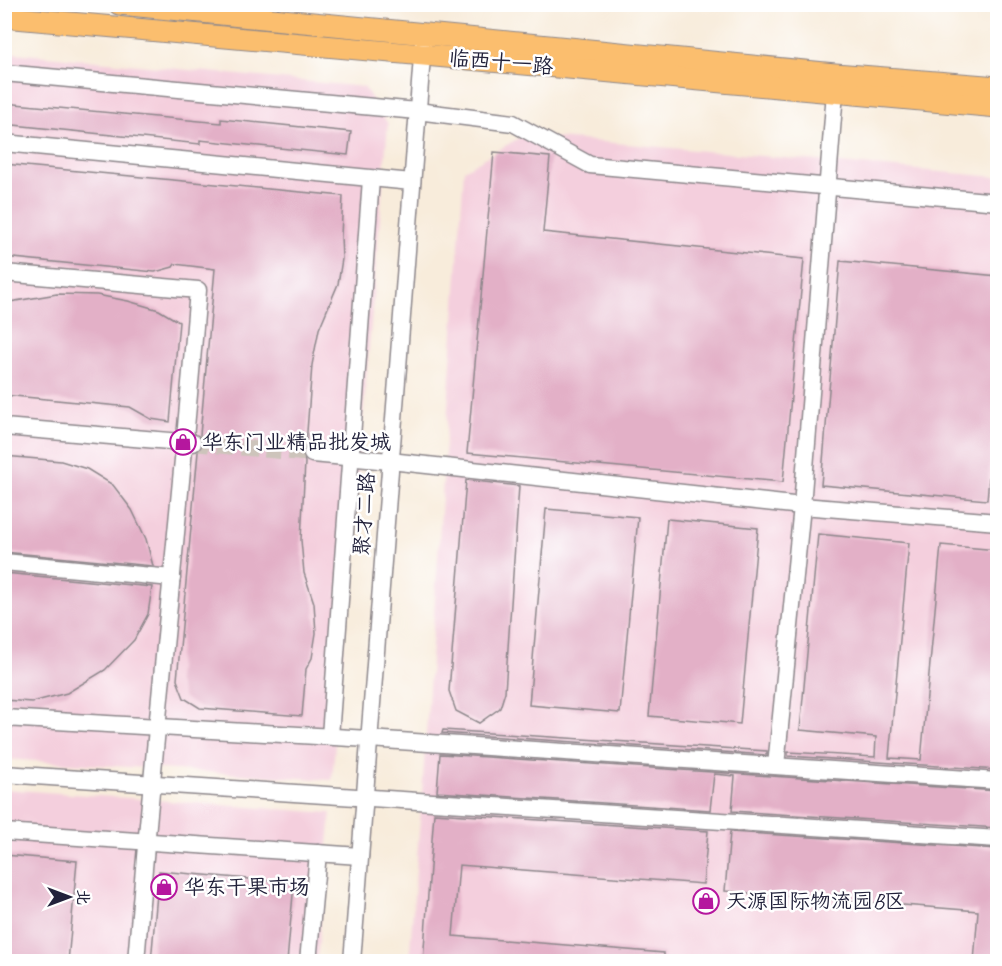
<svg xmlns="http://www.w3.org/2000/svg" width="1002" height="966" font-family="Caveat,'LXGW WenKai TC',sans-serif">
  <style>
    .built { fill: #f4cfdd }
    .building { fill: #e3b0c7 }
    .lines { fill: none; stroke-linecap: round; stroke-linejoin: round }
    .minor-tunnel { stroke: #cdc4bb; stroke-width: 16; stroke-dasharray: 16 8; stroke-linecap: butt }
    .minor-casing { stroke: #8d878b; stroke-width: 19 }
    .major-casing { stroke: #8d878b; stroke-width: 23 }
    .minor { stroke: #fff; stroke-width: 16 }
    .major { stroke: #fbbe6e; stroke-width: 21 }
    .labels { text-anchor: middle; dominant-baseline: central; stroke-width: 5; stroke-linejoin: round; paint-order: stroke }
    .street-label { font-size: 21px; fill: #22223b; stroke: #fff }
    .poi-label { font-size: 21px; fill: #22223b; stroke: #fff; text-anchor: start }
  </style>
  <rect width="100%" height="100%" fill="#fff"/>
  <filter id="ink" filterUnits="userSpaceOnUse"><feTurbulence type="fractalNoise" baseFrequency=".0167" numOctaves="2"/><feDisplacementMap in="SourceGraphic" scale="12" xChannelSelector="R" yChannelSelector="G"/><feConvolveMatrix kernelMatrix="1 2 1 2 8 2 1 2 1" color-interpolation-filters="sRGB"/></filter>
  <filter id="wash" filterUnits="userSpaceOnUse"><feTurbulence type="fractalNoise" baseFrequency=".008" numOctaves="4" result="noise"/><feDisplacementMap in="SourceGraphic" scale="24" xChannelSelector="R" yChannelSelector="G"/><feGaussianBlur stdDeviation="1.35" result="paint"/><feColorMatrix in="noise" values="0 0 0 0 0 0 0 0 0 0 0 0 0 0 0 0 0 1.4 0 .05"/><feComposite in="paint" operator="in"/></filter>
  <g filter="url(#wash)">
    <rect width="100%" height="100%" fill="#f8ecdb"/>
    <g class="built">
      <path d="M4 52 364 87 388 124 332 780 5 759Z"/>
      <path d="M524 135 997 177V961L409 962 422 793 464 170Z"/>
      <path d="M4 789 331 813 317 961H5Z"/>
    </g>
    <g id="blocks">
      <g class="building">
        <path d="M4 103 221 123V119L351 132 348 155 200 140V144L4 124Z"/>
        <path d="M494 152 550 157 543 232 804 259 783 482 467 453Z"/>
        <path d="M4 164 343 196 341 236 342 259 338 284 319 329 312 365 306 445 302 454 305 462 301 540 304 573 314 603 316 633 312 658 306 669 302 716 200 708 184 698 177 680 198 452 203 444 200 435 215 269 175 264 173 267 155 272 4 257Z"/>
        <path d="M840 261 998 276V378L987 500 821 485Z"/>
        <path d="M57 294 97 295 128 301 159 310 179 322 170 422 151 419 130 407 4 395V303Z"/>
        <path d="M4 456 61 461 87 469 113 485 132 510 146 539 153 566 4 552Z"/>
        <path d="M466 480 519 486 505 692 500 708 479 723 456 711 449 691Z"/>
        <path d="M546 509 638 517 620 713 529 705Z"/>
        <path d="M667 519 758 528 740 724 649 716Z"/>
        <path d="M818 534 909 543 889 758 921 760 941 545 998 550V770L788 756V752L875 757 876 737 800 730Z"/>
        <path d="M4 573 152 587 148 614 134 640 105 670 67 693 32 702 4 700Z"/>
        <path d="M443 730 489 733 767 751V755L442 733Z"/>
        <path d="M440 754 998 791V828L732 811 735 776 714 774 710 810 437 792Z"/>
        <path d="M434 813 708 831 703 884 459 865 453 936 664 953V962H423Z"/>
        <path d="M730 832 998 849V962H974L978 911 725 891Z"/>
        <path d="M4 855 77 861 68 962H4Z"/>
        <path d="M159 871 294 883 287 962H151Z"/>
      </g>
    </g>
  </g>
  <g filter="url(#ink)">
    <use href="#blocks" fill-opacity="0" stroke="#8d878b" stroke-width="1.5"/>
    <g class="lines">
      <path class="minor-tunnel" d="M193 443 312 454"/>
      <g class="minor-casing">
        <g id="minor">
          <path d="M4 73 417 111 513 123 590 165 998 202"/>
          <path d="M4 143 412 182"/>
          <path d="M4 273 198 290C180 514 154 737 136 962"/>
          <path d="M4 427 193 443"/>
          <path d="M312 454 390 461 802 506 998 522"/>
          <path d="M4 562 172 578"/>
          <path d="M4 718 369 739 998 781"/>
          <path d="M330 736 371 179"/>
          <path d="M776 766 802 506 835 92"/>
          <path d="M4 774 998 839"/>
          <path d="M4 832 360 856"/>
          <path d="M308 962 318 853"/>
          <path d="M352 962 423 44"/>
        </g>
      </g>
      <g class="major-casing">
        <g id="major">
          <path d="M119 4 835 74 998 87"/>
          <path d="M4 17 998 107"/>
        </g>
      </g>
      <use href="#minor" class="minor"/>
      <use href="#major" class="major"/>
    </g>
  </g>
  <defs>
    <g id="shop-ring" transform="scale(1.35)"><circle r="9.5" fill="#fff" stroke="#b5179e" stroke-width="1.5"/><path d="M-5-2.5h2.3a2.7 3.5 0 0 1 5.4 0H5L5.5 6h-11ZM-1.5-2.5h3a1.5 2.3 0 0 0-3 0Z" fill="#b5179e"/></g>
  </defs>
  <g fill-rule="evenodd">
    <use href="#shop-ring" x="183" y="442"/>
    <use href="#shop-ring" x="164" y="887"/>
    <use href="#shop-ring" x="706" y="901"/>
  </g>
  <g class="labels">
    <g class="street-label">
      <text transform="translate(501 62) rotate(5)">临西十一路</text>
      <text transform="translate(364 514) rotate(-86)">聚才二路</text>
    </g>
    <g class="poi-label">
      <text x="202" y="442">华东门业精品批发城</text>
      <text x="184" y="887">华东干果市场</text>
      <text x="726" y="901">天源国际物流园B区</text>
    </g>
  </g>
  <rect width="1002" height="966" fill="none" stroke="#fff" stroke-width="24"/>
  <g transform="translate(69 897) rotate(90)" stroke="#ffffff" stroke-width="4.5" paint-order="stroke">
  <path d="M0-4.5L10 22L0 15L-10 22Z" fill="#22223b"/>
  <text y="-9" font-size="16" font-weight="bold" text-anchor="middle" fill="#22223b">北</text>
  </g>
</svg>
